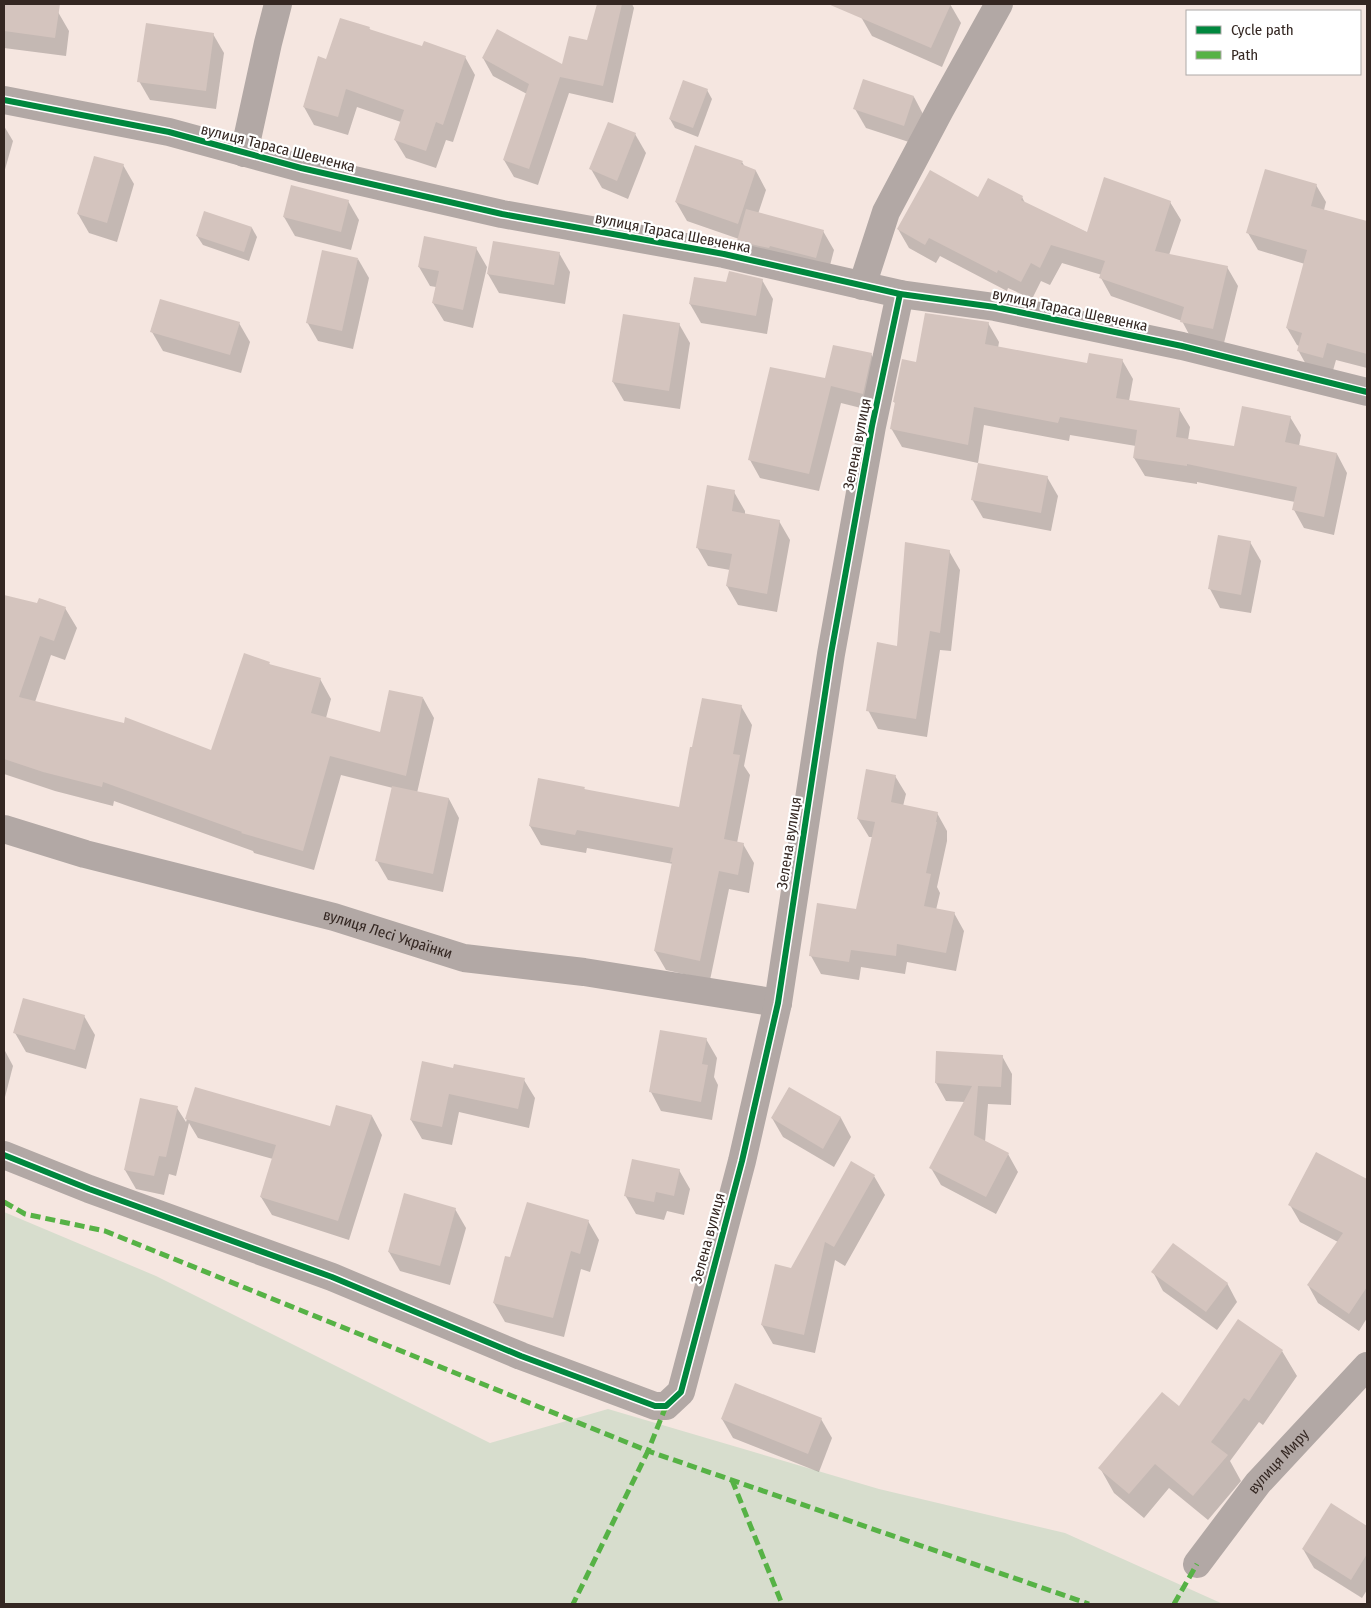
<svg xmlns="http://www.w3.org/2000/svg" width="1371" height="1608" font-family="'Fira Sans Condensed',sans-serif">
  <style>
    .green { fill: #d7ddcd }
    .shadow { fill: #0003 }
    .building { fill: #d4c4be }
    .lines { fill: none; stroke-linecap: round; stroke-linejoin: round }
    .minor { stroke: #b2a8a5; stroke-width: 28 }
    .quiet { stroke: #56b245; stroke-width: 5; stroke-dasharray: 10 5; stroke-linecap: butt }
    .cycleway-casing { stroke: #fff; stroke-width: 9 }
    .cycleway { stroke: #00873e; stroke-width: 6 }
    .labels { text-anchor: middle; dominant-baseline: central; stroke-width: 4.5; stroke-linejoin: round; paint-order: stroke }
    .street-label { font-size: 15px; fill: #342722; stroke: #fff }
  </style>
  <rect width="100%" height="100%" fill="#f5e6e0"/>
  <path class="green" d="M4 1212 156 1276 490 1443 608 1409 879 1489 1065 1533 1223 1604H4Z"/>
  <g class="shadow">
    <path d="M4 4H34L37 8 58 12 69 31 66 56 4 48Z"/>
    <path d="M598 4H632L634 8 613 103 569 93 538 185 514 177 504 160 527 94 493 76 483 58 563 66 588 42Z"/>
    <path d="M867 4H950L961 23 942 67 872 36 861 17Z"/>
    <path d="M369 28 371 31 423 47 465 57 475 75 453 142 446 140 436 168 406 158 395 140 401 122 357 107 348 135 314 125 304 107 327 61Z"/>
    <path d="M213 34 224 53 216 109 150 100 139 81Z"/>
    <path d="M707 90 712 99 698 137 675 128 670 119Z"/>
    <path d="M914 97 924 116 915 144 866 128 855 109Z"/>
    <path d="M4 126 13 141 4 173Z"/>
    <path d="M635 134 646 153 628 199 602 188 591 169Z"/>
    <path d="M742 162 745 167 756 171 766 190 758 214 823 231 834 250 827 277 750 260 739 239 687 221 676 202Z"/>
    <path d="M123 165 134 184 117 242 89 233 78 214Z"/>
    <path d="M1316 185 1326 202 1324 210 1362 221 1367 230V368L1336 360 1332 374 1308 368 1298 350 1299 346 1297 345 1287 328 1305 264 1258 250 1248 233Z"/>
    <path d="M1022 197 1025 203 1088 233 1170 202 1181 220 1169 255 1227 267 1238 286 1223 347 1192 340 1182 321 1111 296 1101 278 1102 275 1062 263 1050 285 1041 281 1032 299 1008 288 1007 291 940 256 936 263 909 248 898 229 978 199Z"/>
    <path d="M348 201 359 220 351 250 295 236 284 217Z"/>
    <path d="M252 228 257 237 249 261 203 245 197 236Z"/>
    <path d="M476 248 487 267 473 328 444 321 433 303 436 287 430 286 419 267Z"/>
    <path d="M559 253 570 272 565 304 499 293 488 274Z"/>
    <path d="M358 259 369 278 353 349 318 341 307 322Z"/>
    <path d="M762 280 773 299 767 334 701 323 690 304 727 284Z"/>
    <path d="M239 323 250 342 241 373 163 351 152 332Z"/>
    <path d="M988 323 999 342 998 348 1088 365 1122 360 1133 379 1129 401 1179 409 1190 427 1188 440 1235 447 1290 417 1301 435 1299 446 1337 454 1347 473 1334 535 1304 528 1294 510 1295 502 1197 482V484L1145 476 1134 458 1136 446 1070 435 1069 441 984 425 978 463 902 447 891 428 896 404 894 402 917 363Z"/>
    <path d="M679 324 690 343 680 409 624 401 613 382Z"/>
    <path d="M871 354 881 372 873 411 841 403 819 491 760 478 750 460 826 379Z"/>
    <path d="M1047 477 1058 496 1051 531 983 518 972 499Z"/>
    <path d="M734 492 745 511V515L779 521 790 540 777 612 738 605 727 586 730 570 708 566 697 547Z"/>
    <path d="M1250 542 1261 561 1251 613 1220 608 1210 589Z"/>
    <path d="M949 551 960 570 951 651 940 650 927 737 878 729 868 710 898 647Z"/>
    <path d="M4 597 37 605 65 608 77 628 65 660 51 655 35 702 212 751 269 663 270 666 320 679 331 699 326 718 381 734 423 698 434 718 417 793 449 799 459 818 443 892 388 880 377 861 393 788 341 775 314 870 254 853 253 851 114 801 113 806 55 791 4 774Z"/>
    <path d="M741 706 752 725 744 766 750 775 737 843 743 844 754 863 749 893 729 889 710 980 666 970 655 951 673 864 587 848 586 853 541 845 530 826 584 788 585 790 680 808Z"/>
    <path d="M895 776 906 794 903 806 937 813 947 831V841L937 887 940 893 936 910 954 913 964 931 956 971 907 962 905 974 861 967 859 980 821 974 811 956 857 910 873 837H869L858 819Z"/>
    <path d="M84 1016 95 1035 86 1069 26 1052 15 1033Z"/>
    <path d="M706 1039 717 1058 714 1077 718 1085 712 1120 661 1111 651 1092Z"/>
    <path d="M4 1049 13 1066 4 1101Z"/>
    <path d="M938 1052 1002 1056 1012 1074 1011 1105 988 1104 985 1142 1008 1154 1018 1172 996 1214 941 1185 931 1168 965 1102 946 1101 936 1083Z"/>
    <path d="M454 1069 524 1080 535 1098 529 1128 459 1112 452 1145 422 1139 411 1120Z"/>
    <path d="M789 1088 841 1118 851 1137 834 1167 783 1137 772 1118Z"/>
    <path d="M196 1089 331 1128 372 1116 382 1135 349 1240 272 1215 261 1197 273 1159 198 1138 189 1123 176 1176 169 1174 164 1195 136 1189 125 1170 177 1108 186 1122Z"/>
    <path d="M679 1170 690 1189 684 1215 667 1211 664 1220 636 1214 625 1195Z"/>
    <path d="M874 1176 885 1195 845 1266 835 1260 815 1353 773 1344 762 1325 792 1269Z"/>
    <path d="M1367 1182V1318L1359 1331 1318 1303 1308 1285 1338 1242 1300 1222 1290 1205 1362 1189Z"/>
    <path d="M455 1209 466 1228 450 1285 400 1271 389 1252Z"/>
    <path d="M588 1221 599 1240 590 1272 581 1269 564 1337 505 1322 494 1303 511 1259Z"/>
    <path d="M1153 1272 1227 1283 1237 1302 1217 1330 1163 1291Z"/>
    <path d="M1282 1351 1297 1376 1263 1425 1259 1422 1230 1461 1241 1481 1208 1520 1169 1488 1144 1518 1114 1493 1100 1468 1179 1408Z"/>
    <path d="M722 1419H821L832 1438 819 1472 733 1438Z"/>
    <path d="M1331 1505 1367 1527V1590L1362 1598 1314 1568 1303 1549Z"/>
  </g>
  <g class="building">
    <path d="M4 4H60L55 38 4 31Z"/>
    <path d="M597 4H622L603 86 560 77 529 169 503 160 529 84 482 58 497 29 562 64 569 36 587 40Z"/>
    <path d="M828 4H951L931 48Z"/>
    <path d="M340 18 370 27 369 29 422 46 424 41 466 56 443 125 436 122 426 151 394 140 404 110 346 89 338 117 303 107 318 56 326 59Z"/>
    <path d="M146 23 214 33 206 91 137 82Z"/>
    <path d="M863 79 914 96 904 126 853 109Z"/>
    <path d="M683 80 708 89 693 128 669 119Z"/>
    <path d="M608 122 636 133 617 181 589 169Z"/>
    <path d="M695 145 743 161 741 164 756 170 738 224 675 202Z"/>
    <path d="M94 156 124 164 107 223 77 214Z"/>
    <path d="M1265 169 1317 184 1311 206 1367 221V354L1327 343 1323 358 1297 351 1302 333 1286 328 1307 250 1246 233Z"/>
    <path d="M930 170 978 197 988 178 1023 196 1021 200 1087 232 1104 177 1171 201 1155 251 1228 266 1213 329 1180 322 1184 307 1099 278 1105 261 1051 245 1040 268 1031 263 1021 282 998 270 997 273 929 238 925 245 897 229Z"/>
    <path d="M291 185 349 200 341 232 283 217Z"/>
    <path d="M746 209 824 230 816 258 770 246 769 248 737 241Z"/>
    <path d="M204 211 252 227 244 252 196 236Z"/>
    <path d="M424 236 477 247 463 310 432 303 439 271 418 267Z"/>
    <path d="M493 241 560 252 554 285 487 274Z"/>
    <path d="M322 250 358 258 342 331 306 323Z"/>
    <path d="M729 271 763 279 756 316 689 304 694 277 726 282Z"/>
    <path d="M160 299 240 322 230 355 150 332Z"/>
    <path d="M925 313 989 322 985 344 1087 363 1089 353 1123 359 1116 398 1180 408 1176 437 1234 446 1242 406 1291 416 1285 442 1337 453 1324 517 1292 510 1297 487 1187 464V466L1133 458 1137 430 1060 417 1058 423 974 407 968 445 890 429 895 402H893L902 359 916 362Z"/>
    <path d="M623 314 680 323 669 391 612 382Z"/>
    <path d="M833 345 872 353 863 394 831 386 809 474 748 460 770 367 825 378Z"/>
    <path d="M978 463 1048 476 1041 513 971 500Z"/>
    <path d="M707 485 735 490 732 511 780 520 767 594 726 586 732 554 696 548Z"/>
    <path d="M1218 535 1251 541 1241 595 1208 589Z"/>
    <path d="M905 542 950 550 940 633 930 631 916 719 866 711 877 642 897 646Z"/>
    <path d="M4 595 37 603 39 598 66 607 54 641 40 636 19 697 124 723 125 717 211 750 244 653 270 662 269 664 321 678 311 713 380 732 389 690 423 697 406 776 330 756 303 851 241 833 242 832 103 782 102 787 43 772 4 759Z"/>
    <path d="M702 698 742 705 733 754 740 755 724 839 744 843 738 875 719 871 700 961 654 951 672 862H670L673 848 577 830 575 835 529 826 538 778 585 787 584 789 679 807 690 747H692Z"/>
    <path d="M866 769 896 775 891 802 938 812 936 822H937L926 873 931 874 924 906 955 912 946 953 897 944 896 956 851 950 849 962 809 956 817 903 856 909 875 822 857 819Z"/>
    <path d="M392 786 449 798 433 874 375 861Z"/>
    <path d="M23 998 85 1015 75 1050 13 1033Z"/>
    <path d="M660 1030 707 1038 702 1064 708 1065 701 1102 649 1092Z"/>
    <path d="M936 1051 1003 1055 1001 1087 978 1086 974 1135 1009 1153 986 1197 929 1168 972 1086 935 1083Z"/>
    <path d="M422 1061 453 1068 454 1064 525 1078 518 1109 449 1094 442 1127 410 1120Z"/>
    <path d="M195 1087 330 1126 336 1105 372 1115 338 1221 260 1197 276 1145 185 1119Z"/>
    <path d="M789 1087 841 1117 823 1149 771 1118Z"/>
    <path d="M140 1098 178 1106 166 1157 159 1156 154 1176 124 1170Z"/>
    <path d="M1316 1152 1367 1179V1287L1349 1314 1307 1285 1343 1233 1288 1205Z"/>
    <path d="M632 1159 680 1169 674 1196 656 1192 654 1202 624 1196Z"/>
    <path d="M851 1161 875 1175 834 1247 825 1242 804 1335 761 1325 775 1264 791 1268Z"/>
    <path d="M404 1193 456 1208 440 1266 388 1252Z"/>
    <path d="M527 1202 589 1220 580 1254 571 1251 553 1318 493 1303 505 1256 510 1257Z"/>
    <path d="M1173 1243 1228 1283 1206 1312 1151 1272Z"/>
    <path d="M1238 1319 1283 1350 1249 1401 1244 1398 1211 1442 1228 1455 1193 1496 1155 1464 1129 1494 1098 1468 1162 1392 1179 1406Z"/>
    <path d="M735 1383 822 1418 808 1454 721 1419Z"/>
    <path d="M1331 1503 1367 1526V1554L1351 1580 1302 1549Z"/>
  </g>
  <g class="lines">
    <g class="minor">
      <path d="M4 100 169 132 301 168 502 214 724 254 900 294 995 307 1182 346 1367 392"/>
      <path d="M244 153 268 43 278 4"/>
      <path d="M862 286 886 212 940 110 999 4"/>
      <path id="s1" d="M4 829 85 854 334 917 464 958 584 972 778 1003"/>
      <path d="M4 1155 89 1189 332 1277 521 1356 655 1406H666L681 1392 742 1161 778 1003 831 654 872 426 900 294"/>
      <path id="s2" d="M1197 1564 1258 1483 1367 1366"/>
    </g>
    <g class="quiet">
      <path d="M4 1202 25 1214 105 1231 648 1451 573 1604"/>
      <path d="M666 1406 648 1451 1089 1604"/>
      <path d="M732 1480 782 1604"/>
      <path d="M1174 1604 1197 1564"/>
    </g>
    <g class="cycleway-casing">
      <g id="cycleway">
        <path d="M4 100 169 132 301 168 502 214 724 254 900 294 995 307 1182 346 1367 392"/>
        <path d="M4 1155 89 1189 332 1277 521 1356 655 1406H666L681 1392 742 1161 778 1003 831 654 872 426 900 294"/>
      </g>
    </g>
    <use href="#cycleway" class="cycleway"/>
  </g>
  <g class="labels">
    <g class="street-label">
      <text transform="translate(278 148) rotate(14)">вулиця Тараса Шевченка</text>
      <text transform="translate(673 233) rotate(11)">вулиця Тараса Шевченка</text>
      <text transform="translate(1070 310) rotate(12)">вулиця Тараса Шевченка</text>
      <text transform="translate(857 444) rotate(-79)">Зелена вулиця</text>
      <text transform="translate(789 843) rotate(-81)">Зелена вулиця</text>
      <text stroke="none"><textPath href="#s1" startOffset="398">вулиця Лесі Українки</textPath></text>
      <text transform="translate(708 1238) rotate(-75)">Зелена вулиця</text>
      <text stroke="none"><textPath href="#s2" startOffset="131">вулиця Миру</textPath></text>
    </g>
  </g>
  <rect width="1371" height="1608" fill="none" stroke="#342722" stroke-width="10"/>
  <rect x="1186" y="10" width="175" height="65" fill="#ffffff" stroke="#aea9a7"/>
  <rect x="1196" y="26" width="25" height="8" fill="#00873e" stroke="#aea9a7"/>
  <text x="1231" y="35" font-size="15" fill="#342722">Cycle path</text>
  <rect x="1196" y="51" width="25" height="8" fill="#56b245" stroke="#aea9a7"/>
  <text x="1231" y="60" font-size="15" fill="#342722">Path</text>
</svg>
